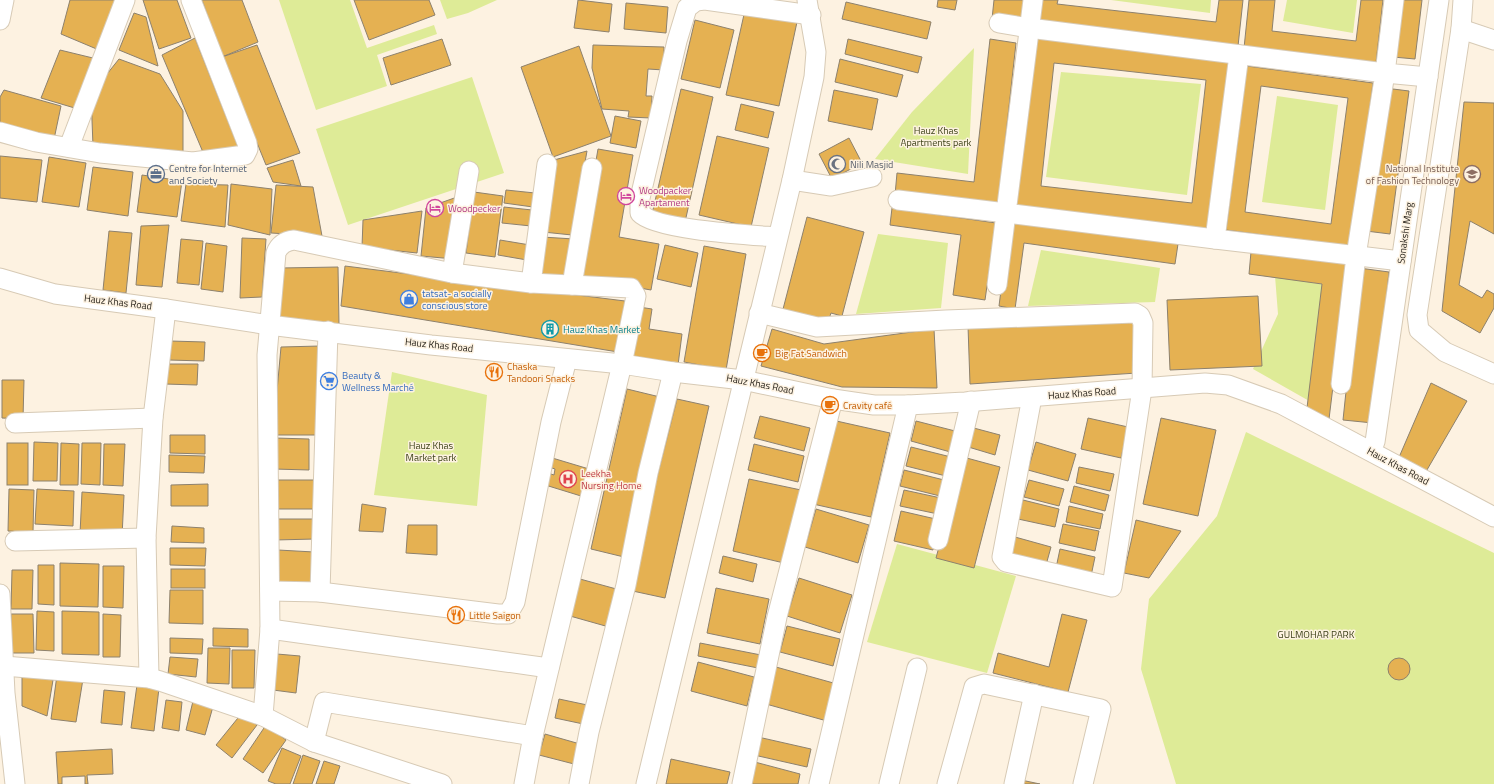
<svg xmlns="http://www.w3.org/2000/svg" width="1494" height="784" font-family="'Titillium Web',sans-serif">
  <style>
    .green { fill: #deeb97 }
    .building { fill: #e5b152; stroke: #8d816d; fill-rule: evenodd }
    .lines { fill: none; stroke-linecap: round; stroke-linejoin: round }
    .minor-casing { stroke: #d7cab5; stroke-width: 21 }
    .minor { stroke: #fff; stroke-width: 19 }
    .labels { text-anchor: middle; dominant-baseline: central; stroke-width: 3; stroke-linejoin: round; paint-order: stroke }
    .park-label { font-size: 10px; fill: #3c4117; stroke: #fdf2e1 }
    .worship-label { font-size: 10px; fill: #5b616d; stroke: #fdf2e1; text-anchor: start }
    .service-label { font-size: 10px; fill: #4e5e75; stroke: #fdf2e1; text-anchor: start }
    .education-label { font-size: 10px; fill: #785e54; stroke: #fdf2e1; text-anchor: end }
    .hotel-label { font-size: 10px; fill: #b23c85; stroke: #fdf2e1; text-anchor: start }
    .street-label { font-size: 10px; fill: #2b261e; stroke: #fdf2e1 }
    .shop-label { font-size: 10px; fill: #366cbe; stroke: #fdf2e1; text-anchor: start }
    .culture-label { font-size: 10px; fill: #0d838f; stroke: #fdf2e1; text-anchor: start }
    .food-label { font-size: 10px; fill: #c56008; stroke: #fdf2e1; text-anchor: start }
    .health-label { font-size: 10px; fill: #be3a42; stroke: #fdf2e1; text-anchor: start }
  </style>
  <rect width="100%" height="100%" fill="#fdf2e1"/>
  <g class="green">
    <path d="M279 0H350L367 48 434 25 437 34 377 55 387 86 316 110Z"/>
    <path d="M440 0H497L468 13 447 19Z"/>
    <path d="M1111 0H1211L1210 13Z"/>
    <path d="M1287 0H1357L1353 33 1283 21Z"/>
    <path d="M974 48 968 174 875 159 912 112Z"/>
    <path d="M1061 72 1201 84 1187 195 1046 177Z"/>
    <path d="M472 77 504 173 348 225 316 129Z"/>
    <path d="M1277 96 1338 105 1325 210 1262 202Z"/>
    <path d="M878 234 948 243 941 308 856 314Z"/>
    <path d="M1041 250 1160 268 1155 302 1028 306Z"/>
    <path d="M1275 276 1325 285 1311 402 1253 369 1278 314Z"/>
    <path d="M392 372 487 395 477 506 374 495Z"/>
    <path d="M1246 432 1494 553V784H1176L1141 669 1149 599 1217 516Z"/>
    <path d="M897 544 1016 576 987 673 867 642Z"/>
  </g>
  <g class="building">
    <path d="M70 0H116L99 50 61 34Z"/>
    <path d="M143 0H177L191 38 159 49Z"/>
    <path d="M202 0H242L258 42 222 57Z"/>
    <path d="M354 0H429L435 15 369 40Z"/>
    <path d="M578 0 612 4 609 32 574 28Z"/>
    <path d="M938 0H957L955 10 937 7Z"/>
    <path d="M994 0H1025L1023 21 992 19Z"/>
    <path d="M1037 0H1058L1057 4 1216 22 1219 0H1243L1238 46 1034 22Z"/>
    <path d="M1249 0H1275L1272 31 1356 41 1361 0H1383L1376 63 1244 48Z"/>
    <path d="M1399 0H1422L1415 59 1393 57Z"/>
    <path d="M846 2 931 22 927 39 842 19Z"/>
    <path d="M626 3 668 7 666 33 624 29Z"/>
    <path d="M745 10 797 22 779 106 726 95Z"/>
    <path d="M134 13 146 17 158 66 119 50Z"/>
    <path d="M695 20 734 30 720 88 681 79Z"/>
    <path d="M1030 37 1234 61 1214 231 1011 207ZM1054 63 1206 80 1192 203 1041 186Z"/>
    <path d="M195 38 239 149 205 157 162 55Z"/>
    <path d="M442 39 451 65 391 85 383 58Z"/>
    <path d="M848 39 922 57 918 73 845 54Z"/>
    <path d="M990 39 1016 43 998 207 895 195 897 173 974 182Z"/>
    <path d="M257 45 300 153 266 165 222 57Z"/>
    <path d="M593 45 664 47V70L648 69 646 96H652L651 118 628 117 629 111 602 109 592 68Z"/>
    <path d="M579 46 611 136 553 157 521 67Z"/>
    <path d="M60 50 97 59 78 109 41 98Z"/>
    <path d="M119 59 160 74 183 111V156L93 146 91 94Z"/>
    <path d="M840 59 903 75 897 97 835 82Z"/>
    <path d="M1247 66 1373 83 1352 247 1226 230ZM1261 86 1348 98 1331 224 1245 212Z"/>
    <path d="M1385 88 1409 91 1390 234 1366 231Z"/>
    <path d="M681 89 713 97 685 222 652 214Z"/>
    <path d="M4 90 61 106 53 144 0 124V97Z"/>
    <path d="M834 90 878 99 872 130 828 121Z"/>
    <path d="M1464 102 1494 103V234L1470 221 1459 285 1482 298 1487 290 1494 294V308L1480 333 1442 311Z"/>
    <path d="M741 104 774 112 768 138 735 130Z"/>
    <path d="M615 116 641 121 636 148 610 143Z"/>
    <path d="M717 136 769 148 751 227 699 215Z"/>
    <path d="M849 138 862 163 832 179 819 154Z"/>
    <path d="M598 149 633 155 619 237 659 244 651 290 576 277Z"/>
    <path d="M587 151 572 235 543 232 554 160Z"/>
    <path d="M0 156 42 160 37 202 0 198Z"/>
    <path d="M49 157 86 163 79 207 42 202Z"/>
    <path d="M293 160 301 186 273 182 267 168Z"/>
    <path d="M93 167 133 172 128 216 87 210Z"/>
    <path d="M142 175 182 181 177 217 137 212Z"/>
    <path d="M186 184 228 185 225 227 181 221Z"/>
    <path d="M231 184 272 189 270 235 228 225Z"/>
    <path d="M276 185 313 187 322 236 271 233Z"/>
    <path d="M506 190 535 193 533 207 504 203Z"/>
    <path d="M474 192 503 196 495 257 466 253Z"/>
    <path d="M460 196 454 259 421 256 426 208Z"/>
    <path d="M504 207 532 210 531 226 502 223Z"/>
    <path d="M892 208 996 223 985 300 953 295 961 235 890 225Z"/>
    <path d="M422 211 417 253 362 247 363 220Z"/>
    <path d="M807 217 864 232 842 316 831 313 827 325 782 313Z"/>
    <path d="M1010 220 1178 244 1175 264 1024 243 1015 309 999 306Z"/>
    <path d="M169 225 162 287 136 285 141 226Z"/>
    <path d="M109 231 132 233 126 293 103 290Z"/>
    <path d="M542 237 574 239 570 280 535 276Z"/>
    <path d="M242 238 266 239 262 297 240 298Z"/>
    <path d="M181 239 203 241 199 285 177 283Z"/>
    <path d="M500 240 530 245 527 260 498 255Z"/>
    <path d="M206 243 227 246 223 292 201 289Z"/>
    <path d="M665 245 698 253 691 287 657 279Z"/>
    <path d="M704 246 746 254 726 370 684 362Z"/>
    <path d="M1251 252 1348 264 1329 419 1306 416 1322 284 1249 274Z"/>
    <path d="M345 266 625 301 618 352 341 306Z"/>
    <path d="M338 267 339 325 277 323 280 268Z"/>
    <path d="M1359 268 1389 272 1373 423 1343 420Z"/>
    <path d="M1258 296 1262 366 1170 370 1167 300Z"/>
    <path d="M639 307 652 309 649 329 682 334 678 365 632 358Z"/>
    <path d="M1136 322 1137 373 970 384 968 326Z"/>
    <path d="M772 329 824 344 934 329 937 388 842 387 761 366Z"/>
    <path d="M170 341 205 342 204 361 169 360Z"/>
    <path d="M320 346 318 435H273L281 347Z"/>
    <path d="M166 364H198L197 385 165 384Z"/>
    <path d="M2 380H24L23 419 2 418Z"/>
    <path d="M1431 383 1467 401 1424 475 1397 462Z"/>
    <path d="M627 389 660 397 624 557 591 549Z"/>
    <path d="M677 399 709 406 665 598 628 590Z"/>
    <path d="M760 416 810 428 804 451 754 438Z"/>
    <path d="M1088 418 1128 427 1121 458 1081 449Z"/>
    <path d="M1161 418 1216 430 1198 516 1143 504Z"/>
    <path d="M832 420 890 433 871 517 813 504Z"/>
    <path d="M916 421 959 432 954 453 911 441Z"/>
    <path d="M970 427 1000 435 995 455 965 446Z"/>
    <path d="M170 435H205V454L170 453Z"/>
    <path d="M275 438 309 439V470L274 469Z"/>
    <path d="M34 442 58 443 57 481H33Z"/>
    <path d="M1036 442 1076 454 1068 481 1028 470Z"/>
    <rect x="7" y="443" width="21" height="42"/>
    <path d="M61 443 79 444 78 485H60Z"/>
    <path d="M82 443H101L100 485 81 484Z"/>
    <path d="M104 444H125L123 486 103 485Z"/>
    <path d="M754 444 804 456 798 482 748 470Z"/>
    <path d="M911 447 955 458 950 477 906 466Z"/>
    <path d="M169 455 205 456 204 473 169 472Z"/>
    <path d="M549 457 589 469 581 496 542 484 545 472 554 475 555 469 546 466Z"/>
    <path d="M963 457 1000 467 974 568 936 558Z"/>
    <path d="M1079 467 1114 474 1110 491 1076 483Z"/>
    <path d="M904 470 948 481 944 497 900 486Z"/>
    <path d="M749 479 801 490 784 563 733 551Z"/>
    <rect x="275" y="480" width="40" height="29"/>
    <path d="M1029 480 1064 489 1059 506 1024 497Z"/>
    <path d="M208 484V506H171V485Z"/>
    <path d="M1074 486 1109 495 1105 511 1070 502Z"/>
    <path d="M9 489 34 490 33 532 8 531Z"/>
    <path d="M37 489 74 491 73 526 35 524Z"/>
    <path d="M904 490 941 498 938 514 900 506Z"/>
    <path d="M82 492 124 495 122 537 80 534Z"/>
    <path d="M1023 500 1059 509 1055 527 1018 519Z"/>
    <path d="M362 504 386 508 383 532 359 531Z"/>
    <path d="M1069 506 1103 514 1100 529 1066 522Z"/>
    <path d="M816 509 869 525 858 563 805 547Z"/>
    <path d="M901 511 940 520 933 550 894 541Z"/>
    <path d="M275 519H314L315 539 275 540Z"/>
    <path d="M1136 520 1181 531 1149 578 1124 573Z"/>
    <path d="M1063 524 1099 531 1095 551 1059 543Z"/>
    <path d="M408 525H437V555L406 553Z"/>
    <path d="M172 526 204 528V543L171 542Z"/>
    <path d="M1015 537 1051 547 1046 565 1010 555Z"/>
    <path d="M170 548H206L205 566 170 565Z"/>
    <path d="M1060 549 1095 557 1091 576 1056 568Z"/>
    <path d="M278 550 314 552 313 586 277 584Z"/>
    <path d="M723 556 757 564 753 582 719 573Z"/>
    <path d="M60 563 99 564 98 607 60 606Z"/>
    <path d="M38 565H54V605L38 604Z"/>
    <path d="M103 566H124L123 608 103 607Z"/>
    <rect x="171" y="569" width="34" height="19"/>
    <path d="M12 570H33L32 609H11Z"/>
    <path d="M799 578 852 595 840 633 787 616Z"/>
    <path d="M580 579 620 590 609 627 570 616Z"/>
    <path d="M716 588 769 599 760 644 707 633Z"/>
    <path d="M170 590H203V624L169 623Z"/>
    <path d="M37 611 54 612V651L36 650Z"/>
    <path d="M62 611 99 612V655L62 654Z"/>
    <path d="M11 614H33L34 653H12Z"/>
    <path d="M103 614 121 615 120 657H103Z"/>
    <path d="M1062 614 1087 620 1068 692 993 673 998 653 1049 667Z"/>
    <path d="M787 626 840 639 833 666 780 652Z"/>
    <path d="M213 628 248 629V647L213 646Z"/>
    <path d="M170 638 203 639 202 654 170 653Z"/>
    <path d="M700 643 761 655 758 668 698 656Z"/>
    <path d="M208 648H230L229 684 207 683Z"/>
    <path d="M232 650H255L254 688H232Z"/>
    <path d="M277 654 300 656 296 693 273 690Z"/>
    <path d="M170 657 198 659 196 677 168 674Z"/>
    <circle cx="1399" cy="669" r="11"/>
    <path d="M698 662 754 677 747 706 691 691Z"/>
    <path d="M776 667 837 684 827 721 766 704Z"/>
    <path d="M22 675 53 680 47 716 22 706Z"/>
    <path d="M57 675 83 679 76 722 51 719Z"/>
    <path d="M137 685 159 688 154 731 131 728Z"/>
    <path d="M104 690 125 692 122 725 101 723Z"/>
    <path d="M194 697 214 703 205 735 186 730Z"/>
    <path d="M559 699 592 706 588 725 555 718Z"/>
    <path d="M166 700 182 702 179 731 162 728Z"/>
    <path d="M242 713 257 725 232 758 216 745Z"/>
    <path d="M266 725 286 740 263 773 243 759Z"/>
    <path d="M545 734 580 744 574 764 539 755Z"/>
    <path d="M758 737 811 749 807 767 754 755Z"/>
    <path d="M282 748 301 756 290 784H276L268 781Z"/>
    <path d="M112 749 113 774 87 775 88 784H85V776L62 777V784H58L56 752Z"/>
    <path d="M303 755 320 761 312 784H293Z"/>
    <path d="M671 759 730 772 727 784H666Z"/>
    <path d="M324 761 340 766 334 784H316Z"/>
    <path d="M751 761 800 774 798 784H745Z"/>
    <path d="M1021 780 1040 784H1020Z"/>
  </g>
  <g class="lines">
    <g class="minor-casing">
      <g id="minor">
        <path d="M1033 0 1006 213 1215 239"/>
        <path d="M1394 0 1385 73 1428 77"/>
        <path d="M1463 0 1461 29 1417 315 1419 330 1445 352 1494 374"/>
        <path d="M0 20 4 0"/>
        <path d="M999 23 1029 28 1385 73 1356 256 1341 384"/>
        <path d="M1461 29 1494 40"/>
        <path d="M1239 55 1215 239 1401 261"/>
        <path d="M0 132 36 142 100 153 193 162 245 155 248 149 247 143 191 0"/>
        <path d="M69 147 125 0"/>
        <path d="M792 180 831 186 872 177"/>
        <path d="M898 200 1006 213 997 285"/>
        <path d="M777 237C751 235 655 230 640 213V198L677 41 687 8 696 1 705 0 811 15"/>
        <path d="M452 273 469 171"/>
        <path d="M0 278 55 294 166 309 269 325 431 345 622 364 673 372 743 380 833 399 874 405H908L965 402 1205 383 1228 385 1281 404 1494 517"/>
        <path d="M531 283 547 164"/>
        <path d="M572 285 592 168"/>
        <path d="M759 313 817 327 946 320 1135 313 1140 316 1143 323 1142 389 1112 587 1006 562 1002 557 1032 397"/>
        <path d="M15 423 153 418"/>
        <path d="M1375 442 1439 0"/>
        <path d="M938 540 971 401"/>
        <path d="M15 541 146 538"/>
        <path d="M270 591 320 592 498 614H508L515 602 551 422 567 359"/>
        <path d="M320 592 328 331"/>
        <path d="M0 594 5 693 15 784"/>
        <path d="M270 629 549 668"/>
        <path d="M4 666 149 678 160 681 263 716 314 742 442 784"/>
        <path d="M149 678 146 538 153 418 166 309"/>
        <path d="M263 716 270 629 267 355 276 253C279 245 285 241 294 240L452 273 531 283 631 288 636 296 622 364 533 736 524 784"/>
        <path d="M314 742 324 702 533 736"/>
        <path d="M579 784 589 732 626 585 648 473 673 372"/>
        <path d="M646 784 792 180 814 77 816 52 807 0"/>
        <path d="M742 784 777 617 833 399"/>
        <path d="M819 784 908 405"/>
        <path d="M889 784 917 668"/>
        <path d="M947 784 974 687 984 684 1101 709 1083 784"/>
        <path d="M1014 784 1034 694"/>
      </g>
    </g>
    <use href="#minor" class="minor"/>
  </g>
  <defs>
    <g id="mosque-ring" transform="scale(0.9)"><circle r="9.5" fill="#fdf2e1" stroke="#6b7280" stroke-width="1.5"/><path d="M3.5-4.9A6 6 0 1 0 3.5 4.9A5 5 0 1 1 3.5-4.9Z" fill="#6b7280"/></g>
    <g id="office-ring" transform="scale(0.9)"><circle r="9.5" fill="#fdf2e1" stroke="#5c6f8a" stroke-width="1.5"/><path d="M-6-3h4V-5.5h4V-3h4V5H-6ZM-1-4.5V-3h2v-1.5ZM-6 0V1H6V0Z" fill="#5c6f8a"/></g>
    <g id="university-ring" transform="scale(0.9)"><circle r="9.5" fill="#fdf2e1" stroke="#8d6e63" stroke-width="1.5"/><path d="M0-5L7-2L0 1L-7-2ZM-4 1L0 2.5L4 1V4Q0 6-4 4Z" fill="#8d6e63"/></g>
    <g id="hotel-ring" transform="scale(0.9)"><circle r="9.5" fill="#fdf2e1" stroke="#d1479c" stroke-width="1.5"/><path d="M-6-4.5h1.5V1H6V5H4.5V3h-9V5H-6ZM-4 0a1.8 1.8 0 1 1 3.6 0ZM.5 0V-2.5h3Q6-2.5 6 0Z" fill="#d1479c"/></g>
    <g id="shop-ring" transform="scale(0.9)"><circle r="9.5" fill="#fdf2e1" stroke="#3f7fe0" stroke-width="1.5"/><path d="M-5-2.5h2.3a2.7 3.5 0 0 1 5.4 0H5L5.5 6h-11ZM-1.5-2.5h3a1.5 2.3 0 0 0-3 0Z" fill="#3f7fe0"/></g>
    <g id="building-ring" transform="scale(0.9)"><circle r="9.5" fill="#fdf2e1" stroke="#0f9aa8" stroke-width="1.5"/><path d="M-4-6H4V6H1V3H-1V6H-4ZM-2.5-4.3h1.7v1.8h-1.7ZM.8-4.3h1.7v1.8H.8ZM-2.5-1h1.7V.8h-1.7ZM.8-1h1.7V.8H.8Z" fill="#0f9aa8"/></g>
    <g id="cafe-ring" transform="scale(0.9)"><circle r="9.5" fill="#fdf2e1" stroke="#e8710a" stroke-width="1.5"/><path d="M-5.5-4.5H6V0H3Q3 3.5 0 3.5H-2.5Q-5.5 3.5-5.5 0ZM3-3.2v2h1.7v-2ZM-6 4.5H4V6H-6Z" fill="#e8710a"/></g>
    <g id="restaurant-ring" transform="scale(0.9)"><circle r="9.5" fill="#fdf2e1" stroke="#e8710a" stroke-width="1.5"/><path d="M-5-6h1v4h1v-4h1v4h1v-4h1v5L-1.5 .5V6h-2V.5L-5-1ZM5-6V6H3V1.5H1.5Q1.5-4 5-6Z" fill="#e8710a"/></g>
    <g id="supermarket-ring" transform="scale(0.9)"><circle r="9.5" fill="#fdf2e1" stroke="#3f7fe0" stroke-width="1.5"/><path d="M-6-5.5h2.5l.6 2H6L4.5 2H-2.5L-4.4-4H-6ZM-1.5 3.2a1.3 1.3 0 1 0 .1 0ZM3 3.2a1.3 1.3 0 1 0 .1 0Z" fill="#3f7fe0"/></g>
    <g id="hospital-ring" transform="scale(0.9)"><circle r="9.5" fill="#fdf2e1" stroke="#e0444e" stroke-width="1.5"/><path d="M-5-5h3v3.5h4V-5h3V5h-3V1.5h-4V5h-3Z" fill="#e0444e"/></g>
  </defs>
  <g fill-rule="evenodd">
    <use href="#mosque-ring" x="837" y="164"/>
    <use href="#office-ring" x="156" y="174"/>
    <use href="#university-ring" x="1472" y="174"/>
    <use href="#hotel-ring" x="626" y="196"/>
    <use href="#hotel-ring" x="435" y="208"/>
    <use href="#shop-ring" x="409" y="299"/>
    <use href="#building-ring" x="550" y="329"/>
    <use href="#cafe-ring" x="762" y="353"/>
    <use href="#restaurant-ring" x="494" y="372"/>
    <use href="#supermarket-ring" x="329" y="381"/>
    <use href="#cafe-ring" x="830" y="405"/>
    <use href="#hospital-ring" x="568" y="479"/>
    <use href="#restaurant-ring" x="456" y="615"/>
  </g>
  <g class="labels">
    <g class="park-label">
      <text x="936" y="130">Hauz Khas<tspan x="936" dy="12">Apartments park</tspan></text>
      <text x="431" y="445">Hauz Khas<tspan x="431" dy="12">Market park</tspan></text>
      <text x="1316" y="634">GULMOHAR PARK</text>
    </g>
    <g class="worship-label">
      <text x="850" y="164">Nili Masjid</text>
    </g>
    <g class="service-label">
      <text x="169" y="168">Centre for Internet<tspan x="169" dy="12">and Society</tspan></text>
    </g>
    <g class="education-label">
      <text x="1459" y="168">National Institute<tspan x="1459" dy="12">of Fashion Technology</tspan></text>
    </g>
    <g class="hotel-label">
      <text x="639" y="190">Woodpacker<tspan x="639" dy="12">Apartament</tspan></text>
      <text x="448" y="208">Woodpecker</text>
    </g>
    <g class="street-label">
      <text transform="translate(1405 233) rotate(-82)">Sonakshi Marg</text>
      <text transform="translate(118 302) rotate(7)">Hauz Khas Road</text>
      <text transform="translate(439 345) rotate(6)">Hauz Khas Road</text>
      <text transform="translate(760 384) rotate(11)">Hauz Khas Road</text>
      <text transform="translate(1082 393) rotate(-4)">Hauz Khas Road</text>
      <text transform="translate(1398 466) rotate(28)">Hauz Khas Road</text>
    </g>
    <g class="shop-label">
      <text x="422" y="293">tatsat- a socially<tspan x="422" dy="12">conscious store</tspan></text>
      <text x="342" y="375">Beauty &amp;<tspan x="342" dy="12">Wellness Marché</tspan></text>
    </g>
    <g class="culture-label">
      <text x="563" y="329">Hauz Khas Market</text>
    </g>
    <g class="food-label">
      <text x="775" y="353">Big Fat Sandwich</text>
      <text x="507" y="366">Chaska<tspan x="507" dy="12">Tandoori Snacks</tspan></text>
      <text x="843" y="405">Cravity café</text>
      <text x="469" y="615">Little Saigon</text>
    </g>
    <g class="health-label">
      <text x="581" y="473">Leekha<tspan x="581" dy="12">Nursing Home</tspan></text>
    </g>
  </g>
</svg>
